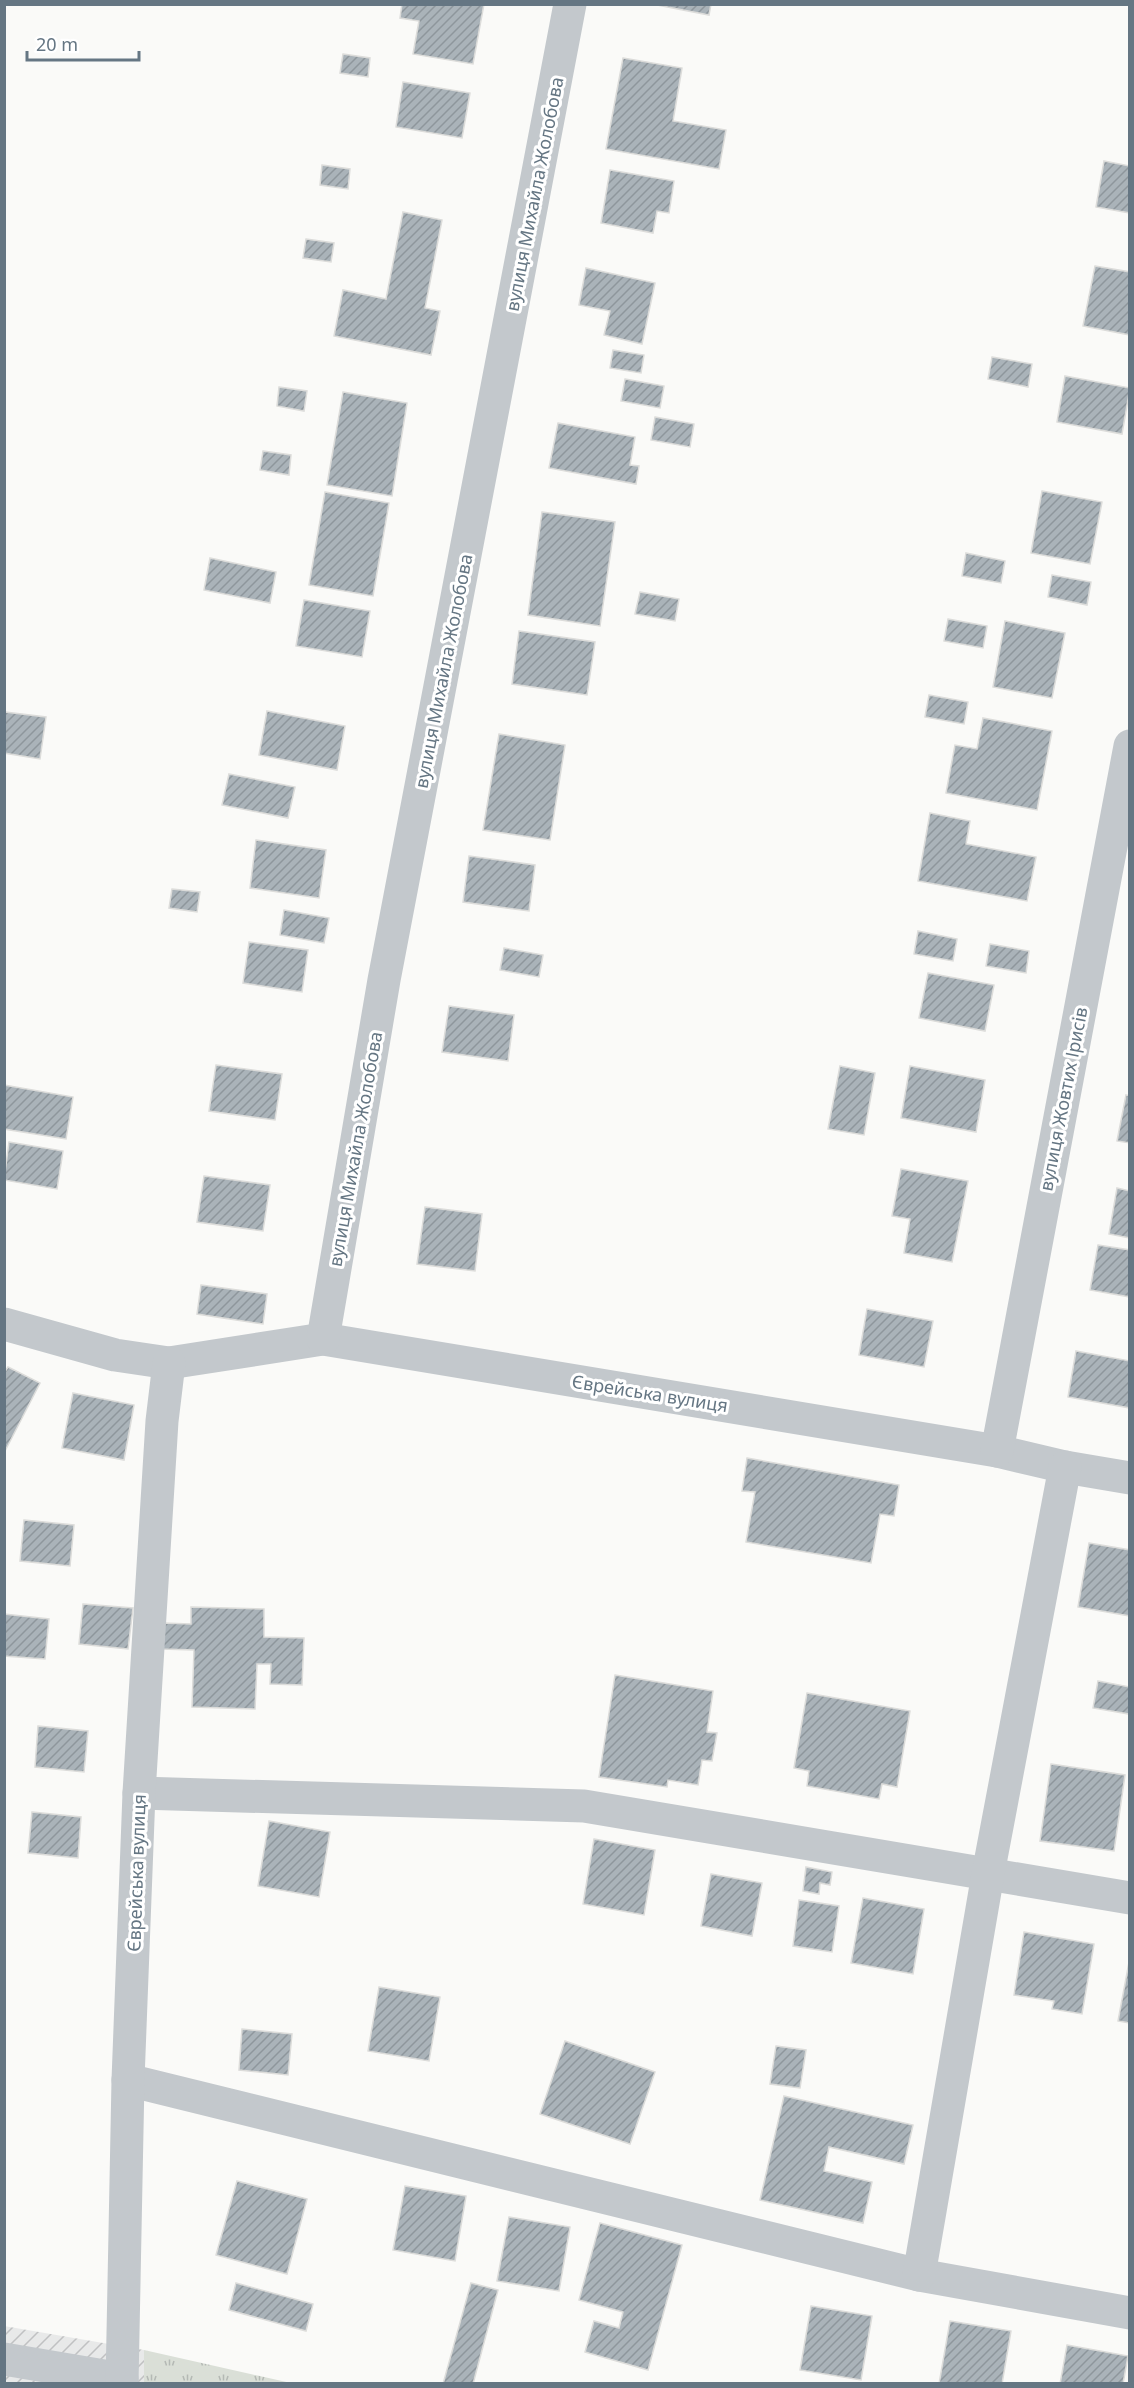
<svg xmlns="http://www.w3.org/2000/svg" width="1134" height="2388" font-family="'Noto Sans',sans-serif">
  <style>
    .industrial { fill: url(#industrial-furrows) }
    .grass { fill: url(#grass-tufts) }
    .building { fill: url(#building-hatch); stroke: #dcdcda; stroke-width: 1.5 }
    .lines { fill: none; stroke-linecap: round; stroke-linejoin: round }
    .street { stroke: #c3c8cc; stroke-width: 33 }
    .labels { text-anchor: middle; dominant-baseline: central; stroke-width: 6; stroke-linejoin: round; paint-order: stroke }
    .street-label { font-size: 18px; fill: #657683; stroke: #fff }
  </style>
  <defs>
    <pattern id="industrial-furrows" width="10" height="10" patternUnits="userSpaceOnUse" patternTransform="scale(1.5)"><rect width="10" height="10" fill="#e8e9e9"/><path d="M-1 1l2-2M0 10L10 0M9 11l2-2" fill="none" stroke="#c0c1c2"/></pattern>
    <pattern id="grass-tufts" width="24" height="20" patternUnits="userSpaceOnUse" patternTransform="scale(1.5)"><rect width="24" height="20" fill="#dadfd7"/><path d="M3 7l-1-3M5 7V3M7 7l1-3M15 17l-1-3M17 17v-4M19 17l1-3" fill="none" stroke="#b4b9b4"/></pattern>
    <pattern id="building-hatch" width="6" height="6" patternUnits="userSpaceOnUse" patternTransform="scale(1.5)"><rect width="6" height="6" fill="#aab3b9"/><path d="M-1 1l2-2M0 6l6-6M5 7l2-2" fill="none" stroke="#8e969c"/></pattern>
  </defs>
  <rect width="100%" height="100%" fill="#fafaf8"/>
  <path class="industrial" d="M4 2326 144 2350V2383H5Z"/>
  <path class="grass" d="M144 2350 291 2383H144Z"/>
  <g class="building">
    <path d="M402 4H484L473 64 413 54 419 21 400 18Z"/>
    <path d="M652 4H711L709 15Z"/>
    <path d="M343 54 370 58 368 77 340 73Z"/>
    <path d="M623 58 682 68 673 121 726 130 719 169 606 149Z"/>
    <path d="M403 82 470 93 462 138 396 127Z"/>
    <path d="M1104 161 1130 166V213L1096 207Z"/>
    <path d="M322 165 350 169 348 189 320 185Z"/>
    <path d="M610 170 674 181 669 213 657 211 653 233 601 223Z"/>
    <path d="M403 212 442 220 425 308 440 311 431 355 334 336 343 290 386 299Z"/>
    <path d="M306 239 334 243 331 262 303 258Z"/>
    <path d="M1095 266 1130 272V335L1083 326Z"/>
    <path d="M586 268 655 283 642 344 604 335 610 311 579 305Z"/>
    <path d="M613 350 644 355 641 373 610 368Z"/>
    <path d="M992 357 1032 364 1028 387 988 379Z"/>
    <path d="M1065 376 1130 388 1122 434 1057 422Z"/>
    <path d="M625 379 664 386 660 408 621 401Z"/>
    <path d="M279 387 307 391 304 411 277 406Z"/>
    <path d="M343 392 407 403 392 496 327 485Z"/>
    <path d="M655 417 694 424 690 447 651 440Z"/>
    <path d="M558 423 635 437 630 465 639 466 636 484 549 468Z"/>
    <path d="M263 451 291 455 289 475 260 470Z"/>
    <path d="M1042 491 1102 502 1090 564 1031 553Z"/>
    <path d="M325 492 389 503 373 596 309 585Z"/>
    <path d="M542 512 615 522 600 626 528 615Z"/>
    <path d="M966 553 1005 561 1001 583 962 576Z"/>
    <path d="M210 558 276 572 270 603 204 590Z"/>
    <path d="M1052 575 1091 582 1087 605 1048 597Z"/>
    <path d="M640 592 679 599 675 621 635 614Z"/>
    <path d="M304 600 370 611 362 657 296 646Z"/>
    <path d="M948 619 987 626 983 648 944 641Z"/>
    <path d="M1005 621 1065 633 1052 698 993 687Z"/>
    <path d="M519 631 595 642 587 695 512 684Z"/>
    <path d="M929 695 968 702 964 724 925 717Z"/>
    <path d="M267 711 345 726 337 770 259 755Z"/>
    <path d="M5 712 46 717 40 759 4 753Z"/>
    <path d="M983 718 1052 731 1037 810 946 793 955 745 977 749Z"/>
    <path d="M499 734 565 745 550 840 483 830Z"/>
    <path d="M229 774 295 787 288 818 222 805Z"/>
    <path d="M930 813 970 821 966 844 1036 857 1027 901 918 881Z"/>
    <path d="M256 840 326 850 319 898 250 888Z"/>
    <path d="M469 856 535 865 529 911 463 902Z"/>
    <path d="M172 889 200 892 197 912 169 908Z"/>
    <path d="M284 910 329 918 324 943 280 935Z"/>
    <path d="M918 931 957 939 953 961 914 954Z"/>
    <path d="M249 942 308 950 302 992 243 983Z"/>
    <path d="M990 944 1029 951 1026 973 986 966Z"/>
    <path d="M504 948 543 955 539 977 500 970Z"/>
    <path d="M928 973 994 985 985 1031 919 1018Z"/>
    <path d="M449 1006 514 1015 508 1061 442 1052Z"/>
    <path d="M216 1065 282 1074 275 1120 209 1111Z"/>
    <path d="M840 1066 875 1073 864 1135 828 1129Z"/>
    <path d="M910 1066 985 1080 976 1132 901 1118Z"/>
    <path d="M4 1085 73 1097 66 1139 4 1129Z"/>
    <path d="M1126 1095 1130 1096V1143L1117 1141Z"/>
    <path d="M9 1142 63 1151 57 1189 4 1180Z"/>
    <path d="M901 1169 968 1181 952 1262 904 1253 910 1219 892 1216Z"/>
    <path d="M204 1176 270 1185 263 1231 197 1222Z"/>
    <path d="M1117 1188 1130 1191V1238L1109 1234Z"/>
    <path d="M425 1207 482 1214 475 1271 417 1264Z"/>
    <path d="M1098 1245 1130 1250V1297L1090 1290Z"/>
    <path d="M201 1285 267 1294 263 1324 197 1314Z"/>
    <path d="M867 1309 933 1321 924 1367 859 1355Z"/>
    <path d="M1076 1351 1130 1361V1408L1068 1397Z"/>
    <path d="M8 1367 40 1383 4 1453V1373Z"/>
    <path d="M73 1393 134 1405 124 1460 62 1448Z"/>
    <path d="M747 1458 899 1485 894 1516 880 1514 871 1563 746 1542 755 1492 742 1491Z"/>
    <path d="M24 1520 74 1525 70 1566 20 1561Z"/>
    <path d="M1089 1543 1130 1550V1616L1078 1607Z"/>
    <path d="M83 1604 133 1608 128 1649 79 1644Z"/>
    <path d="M191 1607 264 1609V1637L304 1638 302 1685 270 1684 271 1664H257L255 1709 192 1707 194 1650 162 1649 163 1623 191 1624Z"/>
    <path d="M4 1614 49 1619 45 1659 4 1656Z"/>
    <path d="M615 1675 713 1691 707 1732 717 1733 712 1761 702 1760 698 1785 668 1780 667 1787 599 1777Z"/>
    <path d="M1098 1681 1130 1687 1129 1714 1093 1708Z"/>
    <path d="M807 1693 910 1711 897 1787 882 1784 879 1799 807 1786 809 1771 794 1768Z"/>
    <path d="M38 1726 88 1731 84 1772 35 1767Z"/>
    <path d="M1051 1764 1125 1775 1114 1851 1040 1841Z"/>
    <path d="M32 1812 81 1817 78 1858 28 1853Z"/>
    <path d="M269 1821 330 1832 319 1897 258 1886Z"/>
    <path d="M594 1839 655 1850 644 1915 583 1904Z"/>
    <path d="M806 1867 832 1872 830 1885 820 1883 819 1894 803 1891Z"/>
    <path d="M711 1874 762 1883 752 1936 701 1926Z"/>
    <path d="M863 1898 924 1909 913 1974 851 1963Z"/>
    <path d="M799 1900 839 1906 832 1952 793 1946Z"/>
    <path d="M1024 1932 1094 1944 1082 2014 1052 2009 1054 2001 1014 1995Z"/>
    <path d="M1130 1957V2023L1118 2021Z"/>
    <path d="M379 1987 440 1997 429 2061 368 2051Z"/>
    <path d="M242 2029 292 2034 288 2075 239 2070Z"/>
    <path d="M565 2041 655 2072 630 2144 540 2114Z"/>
    <path d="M776 2046 806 2050 800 2088 770 2084Z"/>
    <path d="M784 2096 913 2125 904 2164 829 2147 824 2171 872 2182 863 2223 760 2200Z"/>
    <path d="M237 2181 307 2199 287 2274 216 2255Z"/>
    <path d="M405 2186 466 2196 455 2261 393 2250Z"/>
    <path d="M509 2217 570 2227 559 2291 497 2281Z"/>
    <path d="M600 2223 682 2245 648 2370 585 2352 594 2321 619 2328 623 2312 579 2300Z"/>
    <path d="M236 2283 313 2304 306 2331 229 2310Z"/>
    <path d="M471 2283 498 2290 473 2384H443Z"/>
    <path d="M811 2306 872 2316 861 2380 800 2370Z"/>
    <path d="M950 2321 1011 2331 1002 2384H939Z"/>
    <path d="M1067 2345 1128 2356 1123 2384H1060Z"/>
  </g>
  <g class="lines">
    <g class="street">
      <path d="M4 1324 115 1355 169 1363 323 1339 997 1451 1065 1467 1130 1478"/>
      <path d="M323 1339 384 980 570 4"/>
      <path d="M997 1451 1130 746"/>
      <path d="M139 1793 584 1806 1130 1898"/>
      <path d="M128 2080 919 2275 1130 2313"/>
      <path d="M919 2275 988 1874 1065 1467"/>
      <path d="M4 2359 122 2379"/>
      <path d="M122 2384 128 2080 139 1793 162 1421 169 1363"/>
    </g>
  </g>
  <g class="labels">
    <g class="street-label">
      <text transform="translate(534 194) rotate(-79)">вулиця Михайла Жолобова</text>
      <text transform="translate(443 671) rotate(-79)">вулиця Михайла Жолобова</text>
      <text transform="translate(1063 1099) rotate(-79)">вулиця Жовтих Ірисів</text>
      <text transform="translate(355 1149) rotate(-80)">вулиця Михайла Жолобова</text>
      <text transform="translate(650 1393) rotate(9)">Єврейська вулиця</text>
      <text transform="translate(136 1873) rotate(-88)">Єврейська вулиця</text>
    </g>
  </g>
  <rect width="1134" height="2388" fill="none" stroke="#657683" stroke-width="12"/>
  <path d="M27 51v9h112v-9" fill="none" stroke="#657683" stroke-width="3"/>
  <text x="36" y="51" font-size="18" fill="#657683" stroke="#ffffff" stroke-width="4.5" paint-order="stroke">20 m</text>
</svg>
